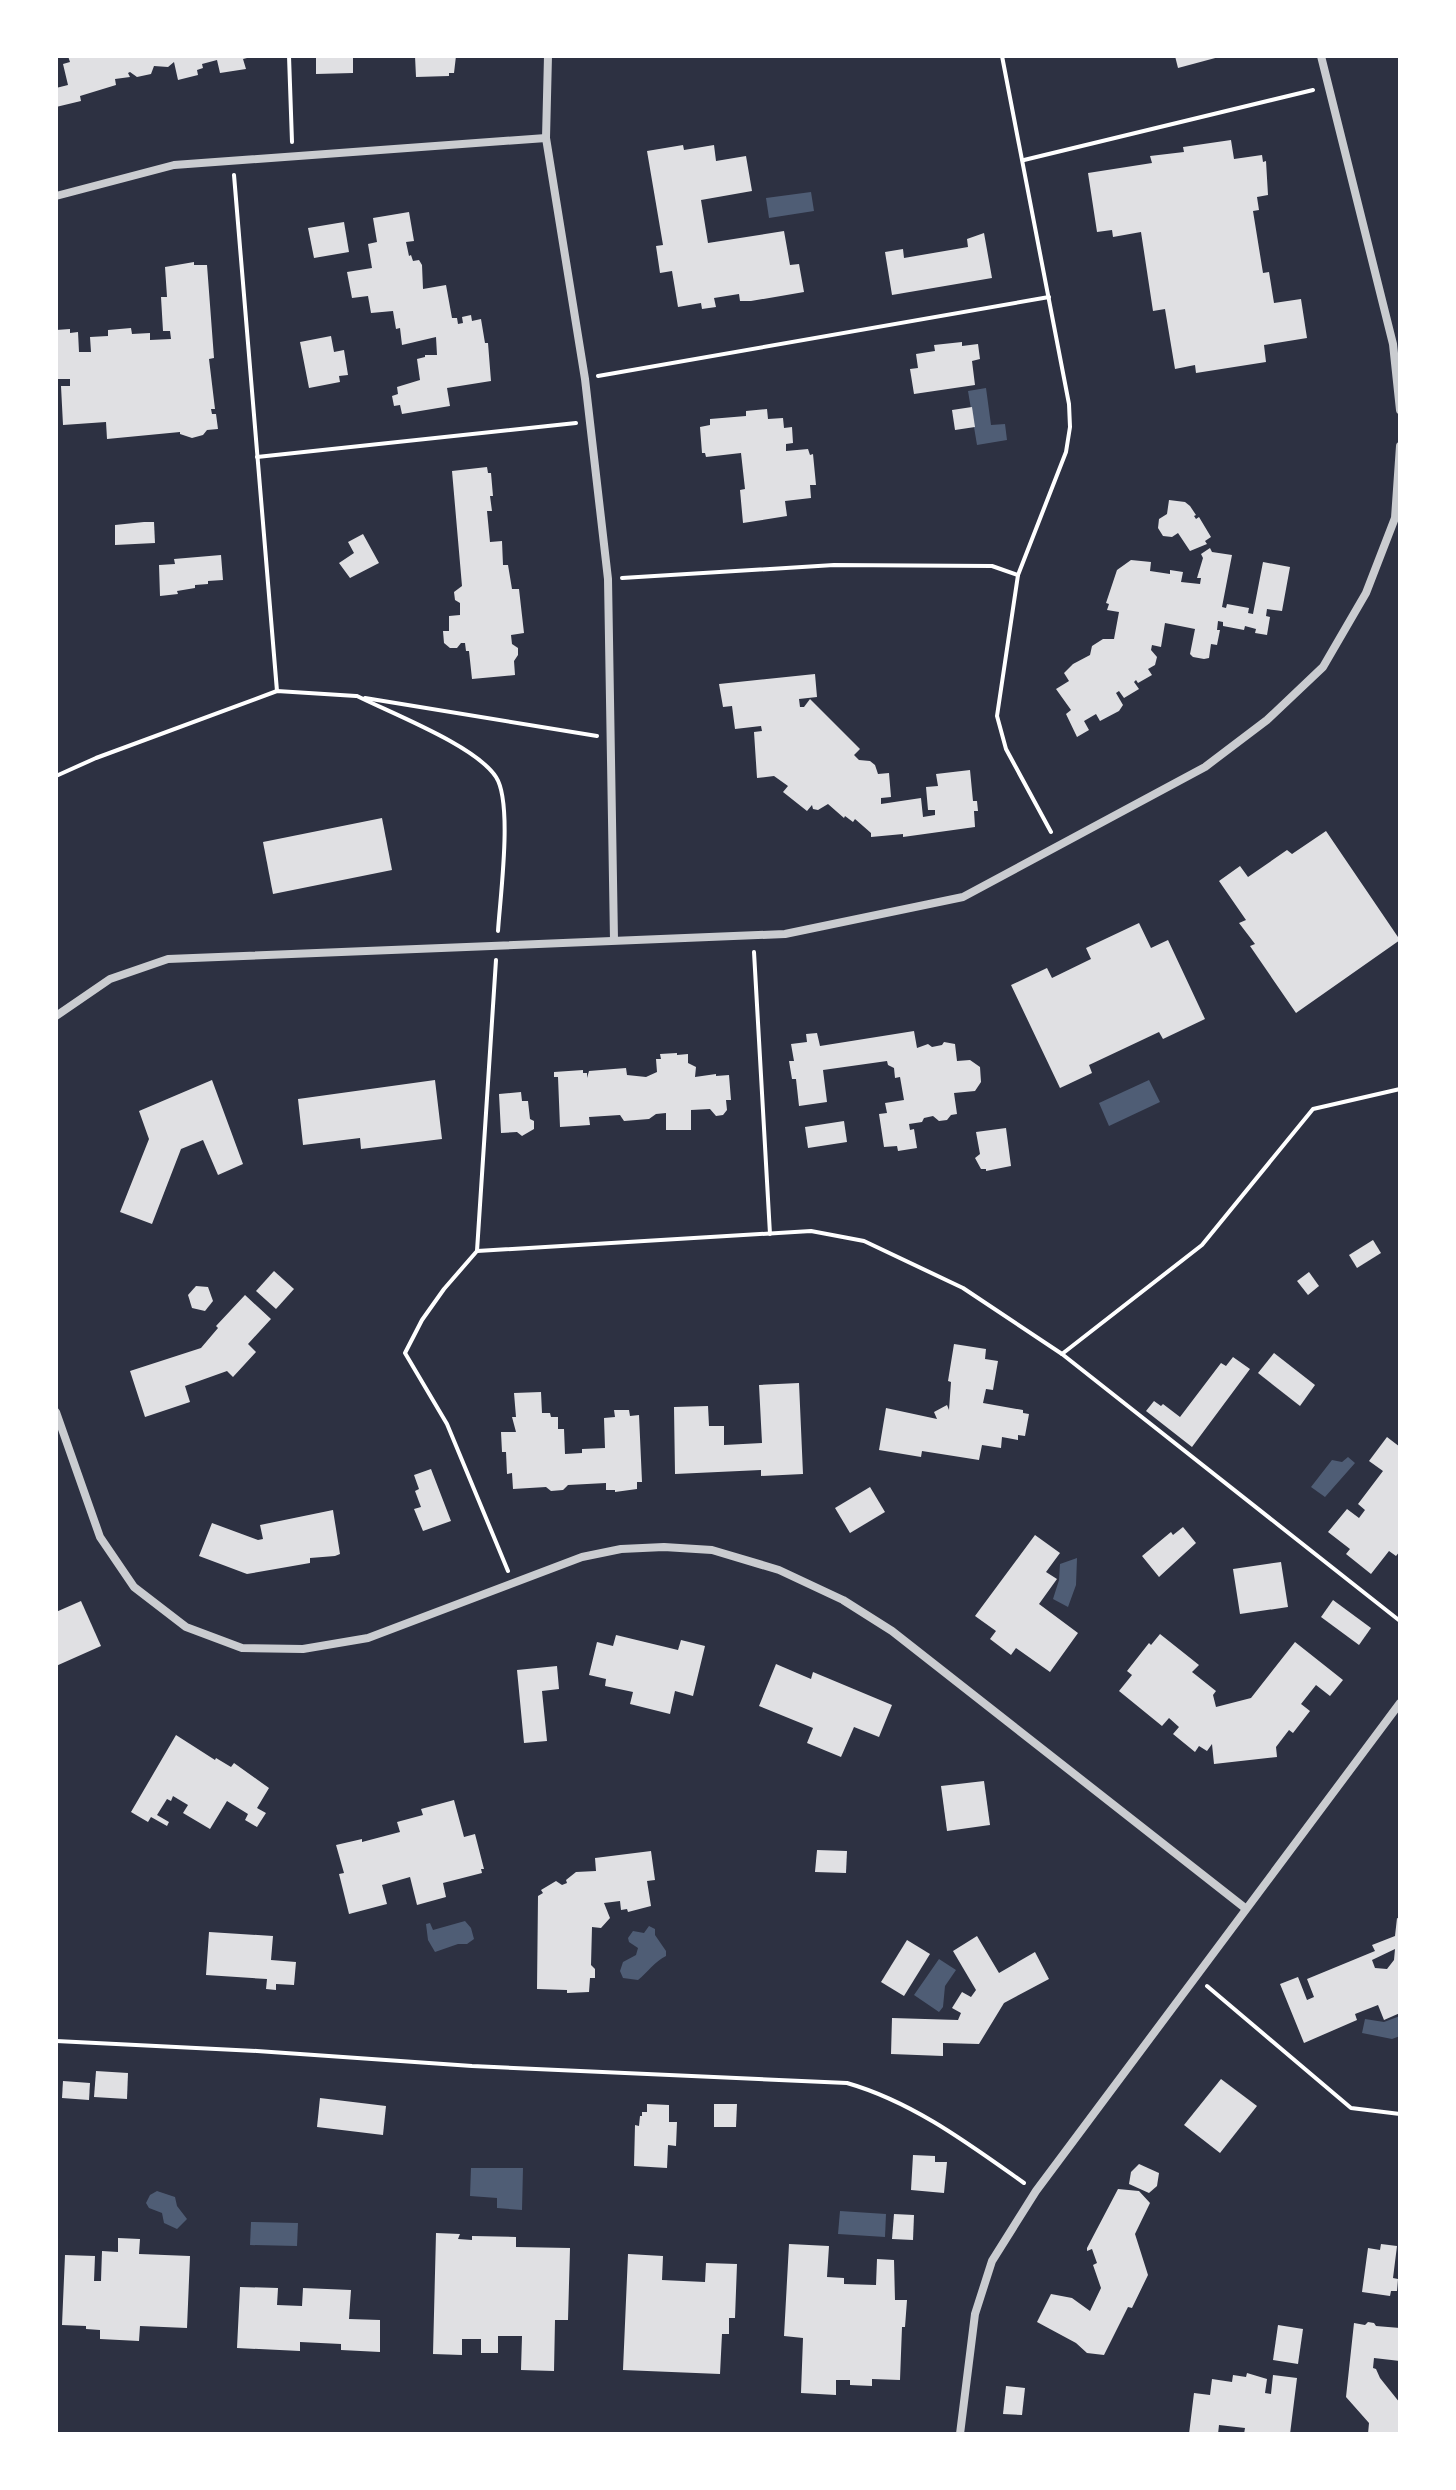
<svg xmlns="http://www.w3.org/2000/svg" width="1456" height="2490" font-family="'Fira Sans Condensed',sans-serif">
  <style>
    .water { fill: #4f5d75 }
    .building { fill: #e0e0e3; fill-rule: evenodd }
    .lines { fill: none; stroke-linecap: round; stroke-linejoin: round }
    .path { stroke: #fff; stroke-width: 4 }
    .minor { stroke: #caccd0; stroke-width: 8 }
  </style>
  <rect width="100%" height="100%" fill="#2d3142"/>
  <g class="water">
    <path d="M811 192 814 211 769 218 766 198Z"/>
    <path d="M986 388 991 425 1005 424 1007 440 977 445 968 391Z"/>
    <path d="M1149 1080 1160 1102 1109 1126 1099 1103Z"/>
    <path d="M1348 1457 1355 1463 1325 1497 1311 1487 1332 1460 1342 1462Z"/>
    <path d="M1077 1558 1076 1585 1068 1607 1053 1599 1059 1580 1060 1564Z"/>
    <path d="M465 1921 471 1928 474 1939 467 1944H458L435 1952 428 1940 426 1924 430 1923 433 1930Z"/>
    <path d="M649 1926 655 1929V1935L666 1951V1956C655 1961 647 1973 638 1980L623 1978 620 1971 623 1962 636 1955 638 1948 629 1942 628 1938 633 1931 644 1933Z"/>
    <path d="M939 1959 956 1970 945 1986 943 2007 939 2012 914 1995Z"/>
    <path d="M1400 2016V2036L1392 2039 1362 2033 1365 2019 1384 2022Z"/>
    <path d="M471 2168H523L522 2210 497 2208V2198L470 2196Z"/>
    <path d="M157 2191 175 2197 177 2206 187 2219 177 2229 164 2223 162 2213 149 2208 146 2203 150 2195Z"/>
    <path d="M840 2211 886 2214 885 2237 838 2234Z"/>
    <path d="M251 2222 298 2223 297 2246 250 2245Z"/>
  </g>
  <g class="building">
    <path d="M68 56H250L251 57 243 59 246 69 220 73 217 60 202 64 203 68 197 70 198 75 178 80 174 62 168 67 154 66 151 74 137 77 130 72 128 73 130 77 115 79 116 85 80 96 81 101 56 107V88L68 85 63 64 70 62Z"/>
    <path d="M316 56H353V73L316 74Z"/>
    <path d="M415 56H456L454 73H449V76L416 77Z"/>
    <path d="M1175 56H1219V57L1178 68Z"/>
    <path d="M1231 140 1234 159 1262 155 1263 162 1266 161 1268 195 1257 197 1259 210 1253 211 1263 273 1269 272 1274 303 1301 299 1307 338 1264 345 1266 362 1196 373 1195 365 1175 369 1165 309 1153 311 1141 232 1113 237 1112 230 1097 232 1088 173 1152 163 1150 156 1184 152 1183 147Z"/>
    <path d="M683 145 684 150 714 145 716 161 746 156 752 191 701 200 708 243 784 231 790 265 799 264 804 292 751 301H740L739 294 714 298 716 307 702 309 701 303 678 307 672 271 660 273 656 246 663 245 647 151Z"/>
    <path d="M409 212 414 241 406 242 409 256 411 255 413 261 419 260 422 265 423 289 446 285 452 318H457L458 324 463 323 462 317 471 315 472 321 481 319 485 343H488L491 381 447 388 450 406 402 414 400 405 394 406 392 396 398 394 397 387 420 380 417 359 425 357V355H437L436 337 402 345 400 328 396 329 393 311 371 313 368 296 352 298 347 272 372 268 368 244 377 242 373 218Z"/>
    <path d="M344 222 349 252 314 258 308 228Z"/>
    <path d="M984 233 992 278 892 295 885 252 903 249 904 258 968 247 967 239Z"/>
    <path d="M194 262V265H207L214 358 209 359 215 409H211L212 414H216L218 429 207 430 203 435 192 438 180 434V432L107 439 106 422 63 425 61 386H70V379H56V330L70 329V333L78 332 79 352H91L90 337 108 336V330L131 328 132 334 150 333V340L171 339 170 331H163L161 297H167L165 267Z"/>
    <path d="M331 336 334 352 344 350 348 375 339 376 340 382 309 388 300 342Z"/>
    <path d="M962 342V346L978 344 980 359 972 361 975 385 914 394 910 369 918 368 916 354 935 351 934 345Z"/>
    <path d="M972 407 975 427 955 430 952 410Z"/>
    <path d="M767 409 768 419 783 418 784 428 792 427 793 443 786 444V451L808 449 810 455 813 454 816 485H810L811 498 785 501 787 516 743 523 740 490 745 489 741 453 706 457 705 453H702L700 427 710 425V419L746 416V411Z"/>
    <path d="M487 467 488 473H491L493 496H490L492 511H487L490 542 502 541 503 565H508L512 589H519L524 633 511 635 512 644 518 648V655L514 661 515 675 472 679 469 651H466L465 643H461L457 648H450L444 643 443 631H449V616L460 615V603L455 600 454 592 462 586 452 471Z"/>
    <path d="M1169 500 1185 502 1190 506 1196 515 1194 516 1196 519 1199 517 1211 537 1205 541 1207 544 1190 551 1178 533 1172 537 1163 536 1158 528 1159 519 1167 514Z"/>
    <path d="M144 522H154L155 543 115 545V525Z"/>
    <path d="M363 534 379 563 350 578 339 563 354 553 348 542Z"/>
    <path d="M1210 548 1212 552 1232 555 1222 607 1226 608 1227 604 1249 608 1248 613 1253 614 1263 562 1290 567 1282 611 1267 609 1266 616 1270 617 1267 635 1255 633 1256 629 1245 626 1244 630 1223 626V622L1218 621 1217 630H1220L1217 645 1211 644 1209 658 1204 659 1193 657 1190 654 1195 629 1165 623 1161 647 1152 645 1151 650 1157 657 1155 665 1148 669 1152 675 1138 683 1136 680 1134 682 1139 689 1124 698 1119 691 1116 693 1123 705 1119 711 1100 721 1096 714 1084 721 1089 730 1077 737 1066 714 1071 710 1056 689 1069 681 1064 673 1073 664 1090 655 1092 646 1103 639H1114L1119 612 1107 610 1109 604 1106 603 1117 570 1131 560 1151 562 1150 571 1170 574V570L1183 572 1181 582 1200 584 1201 578H1197L1203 558 1201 554Z"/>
    <path d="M221 555 223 580 208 581V584L195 585V588L177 591 178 594 160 596 159 565 175 564 174 559Z"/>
    <path d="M815 674 817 697 799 699 800 707H804L810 699 860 749 854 755 859 760 870 761 875 765 878 774 889 773 891 797 881 798V804L921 798 923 817 935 815V810H928L926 787 938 786 936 774 970 770 973 801H977L978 811H974L975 827 903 837V834L871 837V833L855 819 853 822 845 816 844 818 828 804 818 810 813 809 812 805 807 811 783 792 788 786 774 776 757 778 754 732 762 731 761 726 735 729 732 706 723 707 719 684Z"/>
    <path d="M382 818 392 870 273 894 263 842Z"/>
    <path d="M1326 831 1400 940 1296 1013 1250 946 1255 944 1239 923 1246 920 1219 881 1240 866 1248 877 1287 850 1292 854Z"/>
    <path d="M1139 923 1151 948 1168 940 1205 1019 1163 1039 1159 1032 1089 1065 1092 1073 1060 1088 1011 985 1047 968 1052 978 1091 959 1086 948Z"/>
    <path d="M914 1031 917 1048 928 1044 932 1047 942 1045 944 1042 955 1044 957 1061 970 1060 980 1067 981 1082 975 1091 954 1093 957 1114 951 1115 947 1120 939 1121 933 1116 924 1118 922 1122 909 1124 910 1130 914 1129 917 1148 898 1151 897 1146 884 1147 879 1114 887 1113 885 1103 904 1100 900 1077 895 1078 894 1068 888 1065 887 1061 823 1070 827 1102 799 1106 796 1079H792L789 1061H794L791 1044 807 1042 806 1034 817 1033 820 1046Z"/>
    <path d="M677 1053V1055L688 1054V1063L696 1067 695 1077 716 1074V1076L729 1075 731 1100H726L727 1110 723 1115 716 1116 710 1109 691 1110V1130H666V1113L656 1114 649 1119 624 1121 620 1115 589 1117 590 1125 560 1127 558 1077H554V1072L583 1070V1073H587V1078L589 1071 626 1068 627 1075 646 1077 657 1072 656 1059H661L660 1054Z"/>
    <path d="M212 1080 243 1164 218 1175 203 1140 181 1149 152 1224 120 1212 149 1139 139 1111Z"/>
    <path d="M435 1080 442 1139 361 1149 360 1138 303 1145 298 1099Z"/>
    <path d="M521 1092 522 1101H528L530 1119 534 1121V1129L522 1136 517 1132 501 1133 499 1094Z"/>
    <path d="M844 1121 847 1142 808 1148 805 1127Z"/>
    <path d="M1006 1128 1011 1166 986 1171V1169H981L975 1158 980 1154 976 1132Z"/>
    <path d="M1373 1240 1381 1253 1357 1268 1349 1255Z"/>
    <path d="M274 1271 294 1289 276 1309 256 1291Z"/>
    <path d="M1309 1272 1319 1286 1308 1295 1297 1281Z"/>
    <path d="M196 1286 208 1287 213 1301 205 1311 192 1308 188 1295Z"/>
    <path d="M245 1295 271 1319 248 1344 256 1352 233 1377 227 1371 185 1386 190 1402 145 1417 130 1371 201 1348 218 1328 216 1326Z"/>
    <path d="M954 1344 986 1349 985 1359 998 1361 993 1390 986 1389 983 1403 1023 1410V1413L1029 1414 1025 1436 1018 1435V1440L1002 1437 1001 1448 982 1445 979 1460 922 1451 921 1457 879 1450 886 1408 937 1419 934 1412 947 1405 949 1410 951 1382 948 1381Z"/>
    <path d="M1274 1353 1315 1385 1300 1406 1258 1373Z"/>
    <path d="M1233 1357 1250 1369 1192 1447 1146 1411 1154 1401 1161 1406 1163 1404 1180 1417 1221 1363 1226 1366Z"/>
    <path d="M799 1383 803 1474 761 1476V1470L675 1474 674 1407 708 1406 709 1426H724V1445L762 1443 759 1385Z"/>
    <path d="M541 1392 542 1413H550L551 1417H558V1429H564L565 1454 582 1453V1449L605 1448 604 1418 615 1417 614 1410H629L630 1416 639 1415 642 1482H637V1489L615 1492V1490H606V1483L568 1485 563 1490 551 1491 546 1487 513 1489 512 1473 507 1474 506 1452H502L501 1432H516L512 1417H516L514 1393Z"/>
    <path d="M1387 1437 1400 1447V1551L1396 1556 1389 1551 1371 1574 1346 1554 1350 1549 1328 1532 1347 1509 1359 1518 1365 1510 1358 1504 1383 1471 1369 1461Z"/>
    <path d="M431 1469 451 1521 423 1531 414 1509 421 1507 415 1491 419 1489 414 1475Z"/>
    <path d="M870 1487 885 1512 850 1533 835 1508Z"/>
    <path d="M333 1510 340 1554 335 1556 310 1558V1563L247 1574 199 1556 212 1523 258 1540 263 1539 260 1525Z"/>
    <path d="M1183 1527 1196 1543 1159 1577 1142 1556 1171 1532 1173 1535Z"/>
    <path d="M1035 1535 1060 1553 1046 1572 1057 1579 1039 1604 1078 1633 1050 1672 1016 1648 1011 1655 990 1639 996 1631 975 1616Z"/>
    <path d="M1281 1562 1288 1607 1240 1614 1233 1569Z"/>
    <path d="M1333 1600 1371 1628 1359 1645 1321 1617Z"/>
    <path d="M81 1601 101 1646 56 1666V1612Z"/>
    <path d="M1160 1634 1199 1665 1192 1672 1216 1691 1213 1695 1216 1707 1251 1698 1295 1642 1343 1680 1330 1696 1316 1685 1301 1704 1310 1711 1293 1733 1289 1730 1276 1747 1277 1757 1214 1764 1212 1744 1207 1751 1199 1746 1195 1752 1173 1734 1179 1727 1169 1718 1162 1726 1119 1691 1132 1675 1127 1671 1149 1643 1151 1645Z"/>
    <path d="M616 1635 678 1650 681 1640 705 1646 693 1696 675 1691 670 1714 630 1704 633 1692 605 1686 606 1679 589 1675 597 1642 613 1646Z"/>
    <path d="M776 1664 811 1679 813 1672 892 1705 879 1737 854 1727 841 1757 807 1743 813 1728 759 1706Z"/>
    <path d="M557 1666 559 1689 542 1691 547 1741 524 1743 517 1670Z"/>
    <path d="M176 1735 215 1760 216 1758 231 1767 234 1763 269 1788 257 1808 266 1813 257 1827 245 1820 248 1814 227 1801 210 1829 183 1813 188 1805 173 1796 171 1801 167 1799 157 1815 169 1822 167 1826 151 1817 148 1822 131 1812Z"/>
    <path d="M984 1781 990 1825 947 1831 941 1786Z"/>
    <path d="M454 1800 464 1837 475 1834 484 1869H481L482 1873 443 1883 446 1897 417 1905 410 1877 382 1885 387 1904 349 1914 339 1874 344 1873 336 1845 362 1839V1842L400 1832 397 1822 423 1815 421 1809Z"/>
    <path d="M817 1850 847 1851 846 1873 815 1872Z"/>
    <path d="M651 1851 655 1880 647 1881 651 1906 628 1912 627 1909 621 1910 620 1901 604 1903 610 1918 601 1928 592 1927 591 1965 595 1969V1978H590L589 1992 567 1993V1990L537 1989 538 1896 543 1893 541 1890 556 1881 562 1885 567 1883 566 1880 576 1872 596 1871 595 1858Z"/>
    <path d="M1397 1918 1400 1919V2013L1384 2020 1378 2005 1355 2014 1357 2020 1304 2043 1280 1984 1298 1977 1307 2000 1314 1997 1307 1979 1375 1951 1372 1945 1395 1936ZM1395 1949 1394 1960 1387 1969 1375 1968 1372 1960Z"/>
    <path d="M209 1932 273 1936 271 1960 296 1962 294 1985 276 1984V1990L266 1989 267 1979 206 1975Z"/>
    <path d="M977 1936 999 1973 1035 1952 1049 1979 1004 2003 979 2044 943 2043V2056L891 2054 892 2018 958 2020 961 2013 952 2008 962 1992 971 1997 976 1990 953 1951Z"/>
    <path d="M907 1940 930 1954 904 1996 881 1982Z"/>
    <path d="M96 2071 128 2073 127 2099 94 2097Z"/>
    <path d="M1221 2079 1257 2106 1220 2153 1184 2125Z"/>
    <path d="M63 2081 90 2083 89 2100 62 2098Z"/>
    <path d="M320 2098 386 2106 383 2135 317 2127Z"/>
    <path d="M647 2104 669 2105V2122H677L676 2146 668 2145 667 2168 634 2166 635 2125 639 2126 640 2116H642V2112H647Z"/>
    <path d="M714 2104H737L736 2127H714Z"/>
    <path d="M913 2155 935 2156V2162H947L944 2193 911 2190Z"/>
    <path d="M1139 2164 1159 2173 1157 2186 1149 2193 1129 2184 1131 2172Z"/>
    <path d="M1118 2189 1139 2191 1150 2203 1135 2234 1148 2275 1132 2308 1128 2307 1104 2355 1087 2353 1076 2343 1037 2322 1051 2294 1072 2298 1090 2311 1101 2288 1093 2265 1097 2263 1092 2249 1087 2251V2248Z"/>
    <path d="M894 2214 914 2215 913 2240 892 2239Z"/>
    <path d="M436 2233 460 2234 458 2239 472 2240V2236L516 2237V2247L570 2248 568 2320H555L554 2371 521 2370 522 2336H498V2353H481V2339H462V2355L433 2354Z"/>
    <path d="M118 2238 140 2239 139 2254 190 2256 187 2328 140 2326 139 2341 100 2339V2330L86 2329V2326L62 2325 65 2255 95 2256 94 2281H101L102 2251 118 2252Z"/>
    <path d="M789 2244 829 2246 827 2277 844 2278V2284L876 2285 877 2259 894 2260 895 2300H907L905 2327H902L900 2380 872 2379V2386L850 2385V2380H836V2395L801 2393 803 2338 784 2336Z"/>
    <path d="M1381 2244 1397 2246 1393 2278 1398 2279 1397 2291H1391L1390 2296 1362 2292 1368 2248 1380 2250Z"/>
    <path d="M628 2254 663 2256 662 2280 705 2282 706 2263 737 2264 735 2318H729V2334H722L720 2374 623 2370Z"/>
    <path d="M240 2287 278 2288 277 2305 302 2306 303 2288 351 2290 349 2319 380 2320V2352L341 2350V2344L300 2342V2351L237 2348Z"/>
    <path d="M1368 2322 1374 2323 1376 2326 1400 2328V2361L1374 2358 1373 2368 1376 2369 1380 2378 1400 2403V2434H1368L1369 2423 1346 2397 1354 2323 1365 2325Z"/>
    <path d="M1278 2325 1303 2329 1298 2364 1273 2360Z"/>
    <path d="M1247 2373 1267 2379 1265 2393 1271 2394 1273 2375 1297 2378 1290 2434H1244L1245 2428 1219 2425 1218 2434H1189L1194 2393 1210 2395 1212 2379 1232 2382 1233 2375 1246 2377Z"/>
    <path d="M1006 2386 1025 2388 1022 2415 1003 2414Z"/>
  </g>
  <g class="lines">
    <g class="path">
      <path d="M289 56 292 142"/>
      <path d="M1002 56 1069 404 1070 427 1066 452 1018 575 997 716 1006 749 1051 832"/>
      <path d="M1024 160 1313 90"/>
      <path d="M234 175 277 691"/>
      <path d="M598 376 1049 297"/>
      <path d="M257 457 576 423"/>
      <path d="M622 578 834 565 992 566 1018 575"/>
      <path d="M357 696C393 714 476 746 496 777 513 803 500 898 498 931"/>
      <path d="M365 698 597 736"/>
      <path d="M56 776 96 758 277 691 356 696"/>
      <path d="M754 952 770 1234"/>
      <path d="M496 960 477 1251 444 1289 422 1320 405 1353 447 1424 508 1571"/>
      <path d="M477 1251 811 1231 864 1241 963 1288 1062 1354 1400 1621"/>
      <path d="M1062 1354 1202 1245 1313 1109 1400 1089"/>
      <path d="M1207 1986 1351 2108 1400 2114"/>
      <path d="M56 2041 257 2051 472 2066 847 2083C913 2102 969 2144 1024 2183"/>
    </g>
    <g class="minor">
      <path d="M548 56 546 138 585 379 608 579 614 940"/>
      <path d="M1321 56 1393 344 1400 410"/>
      <path d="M56 196 174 165 546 138"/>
      <path d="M56 1016 110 979 168 959 785 934 963 897 1205 767 1267 720 1323 667 1366 593 1395 518 1400 446"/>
      <path d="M56 1412 100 1537 134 1587 186 1627 242 1648 303 1649 368 1638 582 1557 621 1549 664 1547 712 1550 779 1570 843 1600 892 1631 1245 1908"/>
      <path d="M960 2434 975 2314 992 2261 1036 2191 1400 1703"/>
    </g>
  </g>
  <rect width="1456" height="2490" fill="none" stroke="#ffffff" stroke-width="116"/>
</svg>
